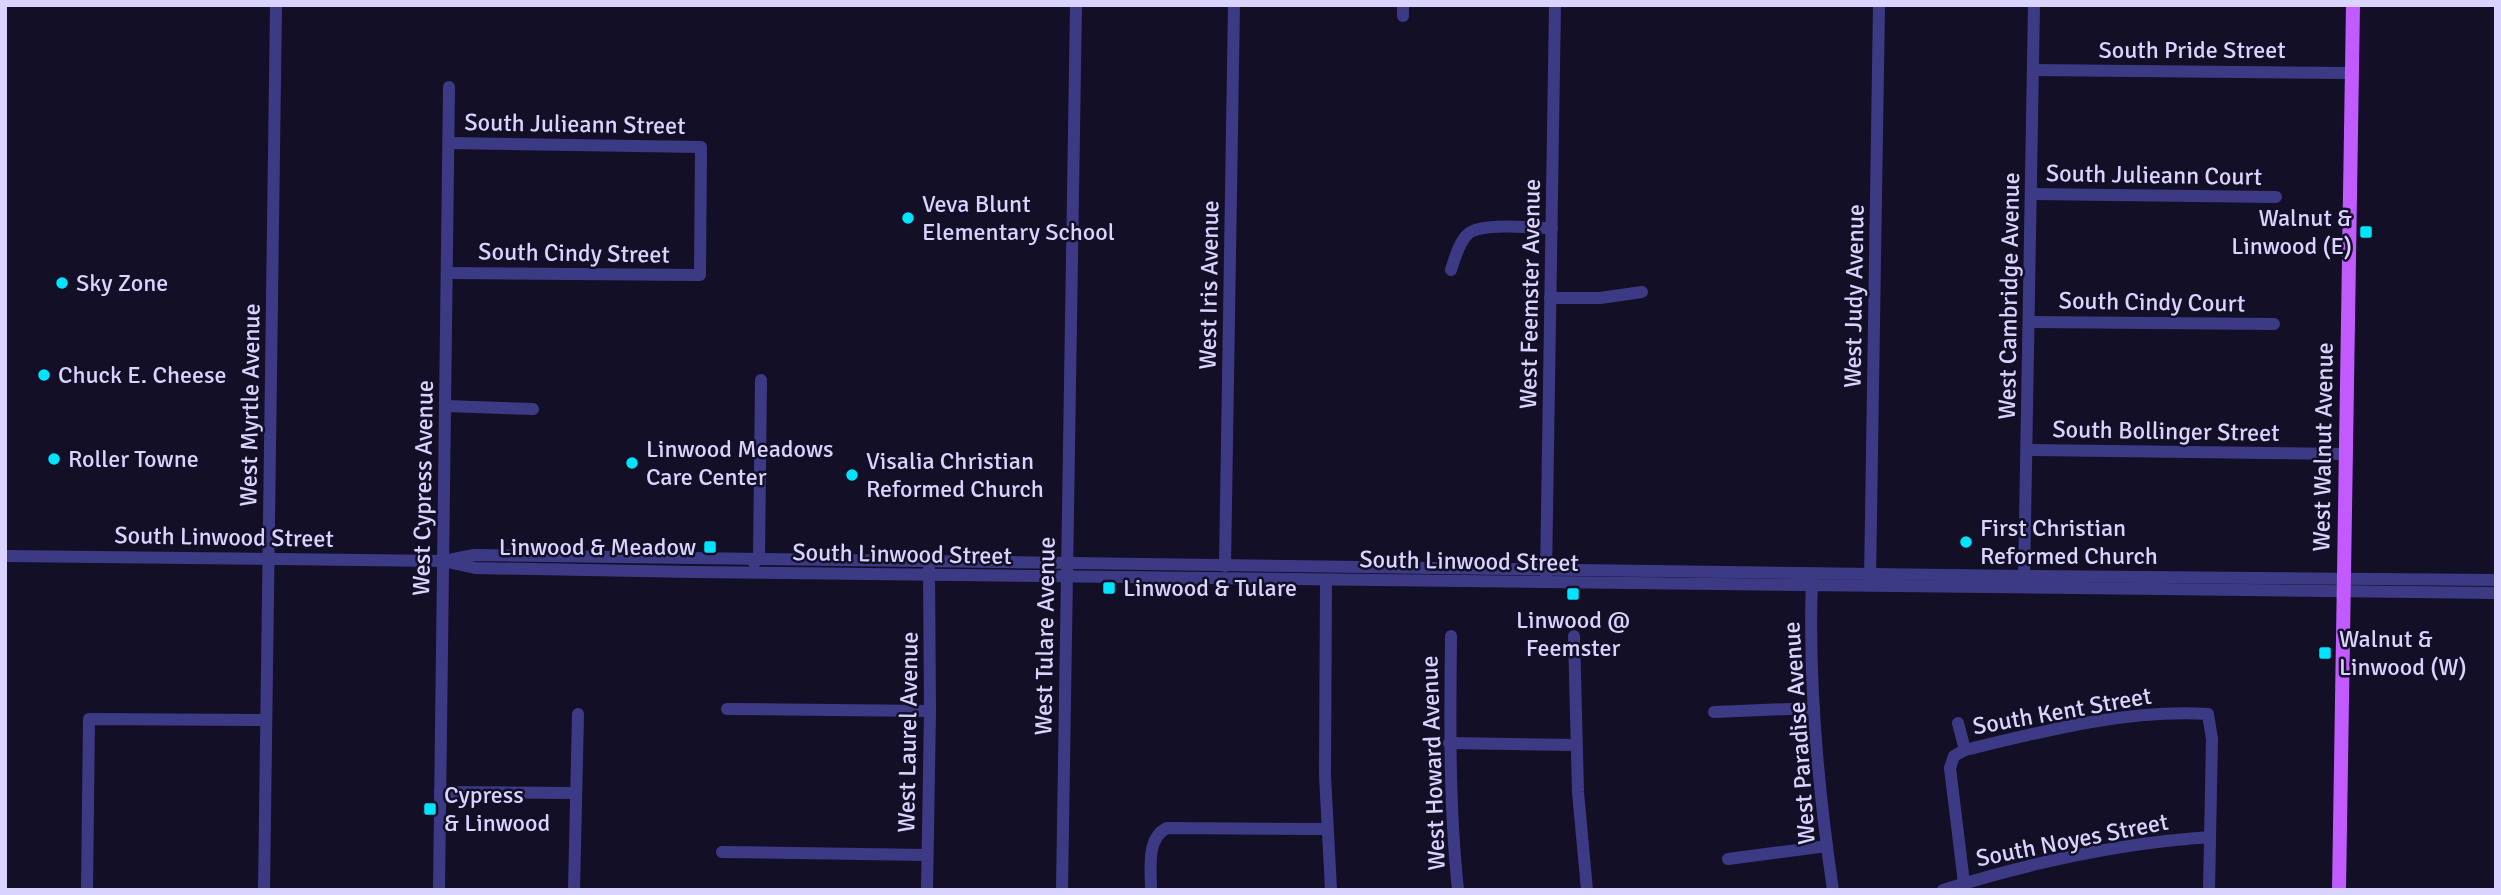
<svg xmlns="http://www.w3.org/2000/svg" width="2501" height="895" font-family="Signika,sans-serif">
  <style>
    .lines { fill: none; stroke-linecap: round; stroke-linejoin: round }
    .minor { stroke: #3d3a85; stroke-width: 12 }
    .major { stroke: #c25bff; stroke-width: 14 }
    .poi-dot { fill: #00e5ff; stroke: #130f26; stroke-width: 2.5 }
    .labels { text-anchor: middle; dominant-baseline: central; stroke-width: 5; stroke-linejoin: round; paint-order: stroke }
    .street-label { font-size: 24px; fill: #d9d4ff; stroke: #130f26 }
    .poi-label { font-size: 24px; fill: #d9d4ff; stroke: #130f26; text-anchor: start }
  </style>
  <rect width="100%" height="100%" fill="#130f26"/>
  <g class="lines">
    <g class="minor">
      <path d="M1403 16V5"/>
      <path d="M2033 70 2352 73"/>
      <path d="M2032 194 2276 197"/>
      <path d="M1451 270C1455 258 1459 242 1468 234 1481 222 1533 228 1552 228"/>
      <path d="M448 273 700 275 701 147 449 143"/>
      <path d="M1550 298H1600L1642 292"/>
      <path d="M2030 322 2274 324"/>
      <path d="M446 406 533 409"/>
      <path d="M2027 450 2346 454"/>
      <path d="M5 556 443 561 475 568 693 572 2496 593"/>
      <path d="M449 560 474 555 2024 576 2496 580"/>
      <path d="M754 563 759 558 761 380"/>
      <path d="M1225 566 1234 5"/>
      <path d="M1546 575 1555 5"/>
      <path d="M1326 580 1325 775 1331 890"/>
      <path d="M1812 580C1808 683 1818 788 1833 890"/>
      <path d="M1870 580 1879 5"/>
      <path d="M2024 581 2034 5"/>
      <path d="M1451 636C1450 721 1449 805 1458 890"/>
      <path d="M1574 636 1578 792 1587 890"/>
      <path d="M727 709 930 711"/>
      <path d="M1714 712 1814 708"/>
      <path d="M1958 723 1965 750 1954 756 1950 768 1964 883"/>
      <path d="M1449 743 1576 745"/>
      <path d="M1965 750C2044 731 2127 709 2208 714L2212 739 2209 890"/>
      <path d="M440 792 576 793"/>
      <path d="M722 852 927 855"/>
      <path d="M1728 859 1827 846"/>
      <path d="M87 890 89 719 266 720"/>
      <path d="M264 890 276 5"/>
      <path d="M439 890 449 87"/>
      <path d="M574 890 578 714"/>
      <path d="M927 890 930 711 929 569"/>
      <path d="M1062 890 1076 5"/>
      <path d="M1151 890C1151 869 1146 838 1167 828L1326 829"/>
      <path d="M1943 890C2029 863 2120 843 2210 837"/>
    </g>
    <path class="major" d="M2339 890 2353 5"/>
  </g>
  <g class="poi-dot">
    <circle cx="908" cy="218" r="7"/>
    <rect x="2359" y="225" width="14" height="14" rx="3.5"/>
    <circle cx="62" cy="283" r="7"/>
    <circle cx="44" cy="375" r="7"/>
    <circle cx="54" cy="459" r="7"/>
    <circle cx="632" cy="463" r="7"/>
    <circle cx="852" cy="475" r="7"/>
    <circle cx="1966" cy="542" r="7"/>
    <rect x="703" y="540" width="14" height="14" rx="3.5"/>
    <rect x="1102" y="581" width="14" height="14" rx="3.5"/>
    <rect x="1566" y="587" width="14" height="14" rx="3.5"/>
    <rect x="2318" y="646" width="14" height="14" rx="3.5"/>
    <rect x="423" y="802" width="14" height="14" rx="3.5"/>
  </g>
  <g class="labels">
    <g class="street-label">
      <text x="2192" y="50">South Pride Street</text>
      <text transform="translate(575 124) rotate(1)">South Julieann Street</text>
      <text transform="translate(2154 175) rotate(1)">South Julieann Court</text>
      <text transform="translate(574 253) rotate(1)">South Cindy Street</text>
      <text transform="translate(1209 285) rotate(-89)">West Iris Avenue</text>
      <text transform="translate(1530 294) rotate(-89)">West Feemster Avenue</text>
      <text transform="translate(1854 296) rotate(-89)">West Judy Avenue</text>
      <text transform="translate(2009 296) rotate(-89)">West Cambridge Avenue</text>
      <text transform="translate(2152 302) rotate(1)">South Cindy Court</text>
      <text transform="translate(250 405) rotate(-89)">West Myrtle Avenue</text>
      <text transform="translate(2166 431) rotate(1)">South Bollinger Street</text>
      <text transform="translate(2323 447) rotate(-89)">West Walnut Avenue</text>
      <text transform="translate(423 488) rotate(-89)">West Cypress Avenue</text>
      <text transform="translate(224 537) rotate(1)">South Linwood Street</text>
      <text transform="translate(902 554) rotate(1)">South Linwood Street</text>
      <text transform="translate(1469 561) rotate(1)">South Linwood Street</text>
      <text transform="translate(1045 636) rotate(-89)">West Tulare Avenue</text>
      <text transform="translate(2062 711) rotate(-10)">South Kent Street</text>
      <text transform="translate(908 732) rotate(-89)">West Laurel Avenue</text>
      <text transform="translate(1799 733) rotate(-94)">West Paradise Avenue</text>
      <text transform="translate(1433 763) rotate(-92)">West Howard Avenue</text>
      <text transform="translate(2072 840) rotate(-11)">South Noyes Street</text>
    </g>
    <g class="poi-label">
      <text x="922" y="204">Veva Blunt<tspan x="922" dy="28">Elementary School</tspan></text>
      <text x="2352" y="218" text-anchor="end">Walnut &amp;<tspan x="2352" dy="28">Linwood (E)</tspan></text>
      <text x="76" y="283">Sky Zone</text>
      <text x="58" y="375">Chuck E. Cheese</text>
      <text x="646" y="449">Linwood Meadows<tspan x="646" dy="28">Care Center</tspan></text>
      <text x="68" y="459">Roller Towne</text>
      <text x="866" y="461">Visalia Christian<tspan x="866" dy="28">Reformed Church</tspan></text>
      <text x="1980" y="528">First Christian<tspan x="1980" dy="28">Reformed Church</tspan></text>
      <text x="696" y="547" text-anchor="end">Linwood &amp; Meadow</text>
      <text x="1123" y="588">Linwood &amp; Tulare</text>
      <text x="1573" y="620" text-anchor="middle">Linwood @<tspan x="1573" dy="28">Feemster</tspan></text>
      <text x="2339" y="639">Walnut &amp;<tspan x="2339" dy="28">Linwood (W)</tspan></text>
      <text x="444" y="795">Cypress<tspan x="444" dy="28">&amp; Linwood</tspan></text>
    </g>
  </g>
  <rect width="2501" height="895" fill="none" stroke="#d9d4ff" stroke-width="14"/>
</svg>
